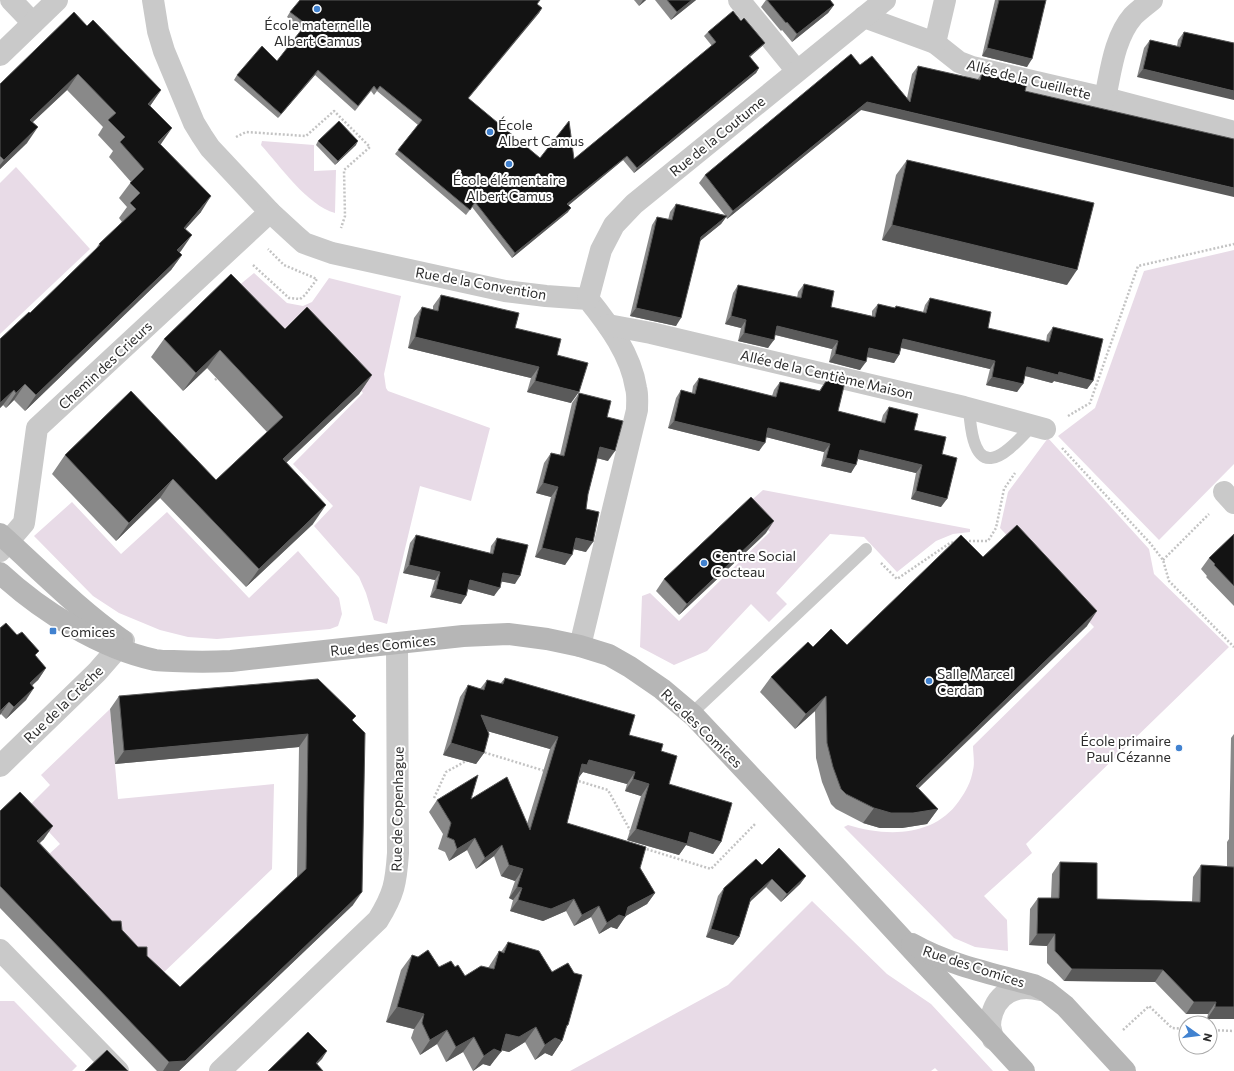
<svg xmlns="http://www.w3.org/2000/svg" width="1234" height="1071" font-family="Commissioner,sans-serif">
  <style>
    .green { fill: #e8dbe7 }
    .lines { fill: none; stroke-linecap: round; stroke-linejoin: round }
    .path { stroke: #c3c3c3; stroke-width: 2.5; stroke-dasharray: 2 2; stroke-linecap: butt }
    .lane { stroke: #c9c9c9; stroke-width: 12 }
    .street { stroke: #c9c9c9; stroke-width: 22 }
    .secondary { stroke: #b6b6b6; stroke-width: 22 }
    .wall { fill: #898989 }
    .shaded-wall { fill: #5a5a5a }
    .building { fill: #131313; stroke: #5a5a5a }
    .poi-dot { fill: #4182d0; stroke: #fff; stroke-width: 1.5 }
    .labels { text-anchor: middle; dominant-baseline: central; stroke-width: 4; stroke-linejoin: round; paint-order: stroke }
    .poi-label { font-size: 14px; fill: #2c2c2c; stroke: #fff; text-anchor: start }
    .street-label { font-size: 14px; fill: #2c2c2c; stroke: #fff }
  </style>
  <rect width="100%" height="100%" fill="#fff"/>
  <g class="green">
    <path d="M262 141 314 145V171L336 170 335 213C307 205 281 167 261 145Z"/>
    <path d="M16 167 90 249 0 334V183Z"/>
    <path d="M1234 250V464L1159 540 1058 436 1095 408 1144 271Z"/>
    <path d="M254 273 287 303 303 306 312 302 329 278 401 296 384 374 386 388 388 391 490 428 471 501 420 486 387 624 374 620 366 593 359 577 314 526 333 506 293 464 363 393 294 322 280 335 237 287Z"/>
    <path d="M1048 438 1149 549 1154 574 1229 647 1026 844 1032 853 984 896 1007 920 1008 951 975 947 954 938 844 827 848 825C887 837 934 837 959 801 966 791 971 782 973 770 975 763 973 753 973 746L1094 627 1000 528 1008 492Z"/>
    <path d="M763 490 970 529V532L953 534 936 541 897 572 864 537 830 534 776 593 787 604 769 622 751 604 707 651 674 665 640 647 642 596 650 593 679 621 770 532 745 506Z"/>
    <path d="M72 502 121 554 167 512 249 598 298 551 339 598 342 614 338 626 330 629 217 639 188 637 160 630 119 613 93 596 34 536Z"/>
    <path d="M110 709 118 799 274 784 272 869 161 975 47 856 60 844 27 808 50 785 41 775Z"/>
    <path d="M812 901 887 974 931 1004 993 1071H938L935 1068 931 1071H570L728 985Z"/>
    <path d="M0 1001H14L77 1066 72 1071H0Z"/>
  </g>
  <g class="lines">
    <g class="path">
      <path d="M236 137 246 132 306 136 334 111 370 147 344 170 345 216 341 228"/>
      <path d="M253 265 289 298 300 299 305 295 317 279 284 265 268 249"/>
      <path d="M215 380 219 376"/>
      <path d="M1068 416 1090 403 1138 266 1234 244"/>
      <path d="M1062 448 1150 543 1163 560 1169 581 1234 647"/>
      <path d="M965 541H988L996 528 1004 489 1015 473"/>
      <path d="M1163 560 1209 514"/>
      <path d="M881 563 897 579 950 543 956 542"/>
      <path d="M481 753 483 752 545 771"/>
      <path d="M575 780 608 790 631 832"/>
      <path d="M434 798 446 772 468 760"/>
      <path d="M643 848 711 869 755 824"/>
      <path d="M1123 1030 1149 1006 1172 1028 1186 1029"/>
      <path d="M1210 1030 1234 1031"/>
    </g>
    <g class="lane">
      <path d="M969 408C970 421 972 460 991 458 1005 457 1023 435 1032 426"/>
      <path d="M691 714 866 549"/>
    </g>
    <g class="street">
      <path d="M11 0 33 23"/>
      <path d="M153 0 158 31 164 51 194 123 202 136 210 148 270 212 295 235 304 243 332 253 505 291 546 296 588 299C609 325 631 355 636 388 638 395 637 403 637 410L580 646"/>
      <path d="M739 0 797 71"/>
      <path d="M864 17 935 43 959 62 972 67 1105 98 1234 132"/>
      <path d="M935 43 945 0"/>
      <path d="M0 55 57 0"/>
      <path d="M1105 98C1111 71 1114 38 1133 16 1139 10 1146 5 1152 0"/>
      <path d="M588 299 601 250 614 225 634 204 885 0"/>
      <path d="M608 325 651 333 964 407 1045 429"/>
      <path d="M1224 492 1234 503"/>
      <path d="M0 551 24 523 37 428 270 212"/>
      <path d="M0 766 97 672 124 641"/>
      <path d="M0 950 118 1071"/>
      <path d="M993 1039C992 1035 991 1030 990 1026 990 1021 991 1016 993 1011 1001 989 1020 985 1041 990"/>
      <path d="M220 1071 378 920C394 894 396 883 398 853L397 644"/>
    </g>
    <g class="secondary">
      <path d="M0 534C40 570 78 609 122 640"/>
      <path d="M0 573C41 611 100 648 155 660 161 661 167 661 173 661 193 662 212 662 231 661L463 636 508 634 547 639 580 646 609 655 630 667 662 689 694 716 835 866 1024 1071"/>
      <path d="M912 944C949 965 993 974 1034 985L1046 991 1065 1006 1125 1071"/>
    </g>
  </g>
  <g class="wall">
    <path d="M634 0H646L639 6Z"/>
    <path d="M655 0H696L671 20Z"/>
    <path d="M766 0H830L834 5 828 13 792 42 782 30 781 31 761 7Z"/>
    <path d="M995 0H1046L1027 67 982 56Z"/>
    <path d="M537 4 542 8 539 13 468 99 540 158 574 159 712 46 704 36 708 32 741 21 765 43 761 47 750 57 759 68 756 73 634 173 623 160 569 205 568 212 512 258 472 207 466 215 395 154 418 125 377 91 374 95 371 91 355 111 315 75 278 118 234 80 237 75 277 61 303 29 287 17 290 12Z"/>
    <path d="M87 26 161 90 150 106 160 144 201 212 185 229 181 251 179 252 182 255 171 270 25 411 14 400 6 408 3 405 0 408V339L30 313 94 252 99 244 122 222 119 218 127 207 119 198 131 182 109 157 113 151 98 135 103 127 67 90 33 122 27 143 0 169V84Z"/>
    <path d="M1184 32 1234 43 1137 77 1144 48 1150 40 1177 46 1178 40Z"/>
    <path d="M860 65 907 98 912 74 918 66 977 80 982 73 1027 83 861 110 727 219 726 217 721 224 700 241 676 326 630 316 652 225 657 217 668 220 670 212 676 204 725 215 699 183 705 175Z"/>
    <path d="M318 141 356 145 335 165 316 145Z"/>
    <path d="M907 160 1067 285 882 240 896 175Z"/>
    <path d="M804 284 831 307 872 316V311L878 304 894 308 923 312 925 305 930 298 988 328 1046 342 1047 335 1053 327 1093 381 1087 389 1054 381 1052 383 1025 376 1017 392 986 385 990 369 901 348 899 355 894 363 867 357 860 370 829 362 832 349 775 335 768 348 738 341 741 328 725 324 733 293 738 285 797 298 798 292Z"/>
    <path d="M441 295 515 328 557 355 571 403 527 392 531 378 408 348 414 318 422 307 433 310V306Z"/>
    <path d="M285 329 372 375 359 394 286 463 313 524 246 587 160 498 116 541 52 474 65 455 216 480 267 432 207 368 183 391 151 357 164 339Z"/>
    <path d="M699 378 772 396 774 390 780 382 819 391 828 378 838 411 881 422 883 415 889 407 914 430 942 454 941 507 911 499 916 473 858 459 851 473 821 466 824 452 766 437 759 451 668 428 676 398 681 390 692 393 693 386Z"/>
    <path d="M579 393 607 417 608 461 597 458 588 494 586 509V552L573 549 565 565 535 557 551 497 536 493 544 463 551 453 560 455 572 403Z"/>
    <path d="M766 533 679 615 656 591 664 579Z"/>
    <path d="M1234 534V606L1206 577 1207 576 1201 569 1209 558Z"/>
    <path d="M416 535 490 553 491 546 497 538 515 584 501 581 494 596 468 589 461 604 430 597 435 580 403 573 410 543Z"/>
    <path d="M983 557 1087 626 918 789 938 809 927 824 902 828H880L863 823 836 809 831 804 822 782 816 758 815 711 795 729 760 692 771 677 813 647 847 645Z"/>
    <path d="M35 656 46 668 38 680 32 685 26 700 6 719 1 714Z"/>
    <path d="M505 678 629 735 661 751 669 784 721 842 713 854 686 845 679 855 627 840 641 796 625 791 627 784 583 772 579 777 567 823 640 868 655 893 647 904 626 916 617 929 611 927 599 934 591 917 574 926 566 911 543 921 510 911 513 900 509 898 515 881 501 876 494 856 476 869 467 850 449 861 445 852 438 849 443 834 429 812 437 800 471 799 527 824 550 749 487 731 484 753 476 764 443 755 460 697 468 685 480 689 487 680 500 684Z"/>
    <path d="M119 696 353 721V905L179 1071H157L0 908V811L44 839 40 843 112 921 122 930 138 947 180 987 297 877 299 747 115 764 110 709Z"/>
    <path d="M1234 734V1019H1207L1208 1014H1186L1155 982 1064 981 1047 963V946L1029 945 1030 909 1038 898H1051L1052 874 1060 862 1097 899 1192 902 1193 877 1201 865 1227 866V842L1229 839 1231 738Z"/>
    <path d="M762 865 806 876 800 884 781 902 766 887 750 902 739 937 733 945 706 937 718 896 724 888Z"/>
    <path d="M508 942 566 1029 562 1041 552 1056 545 1053 535 1060 525 1042 509 1052 501 1050 490 1066 483 1064 473 1071 463 1052 446 1062 437 1044 420 1055 411 1038 414 1029 386 1022 401 970 412 955 439 967H455L465 976 488 968 499 951 501 952Z"/>
  </g>
  <g class="shaded-wall">
    <path d="M643 0H646L639 6Z"/>
    <path d="M692 0H696L671 20 677 12Z"/>
    <path d="M834 5 828 13 792 42 797 34Z"/>
    <path d="M542 8 539 13 464 103 468 98Z"/>
    <path d="M765 43 761 47 746 60 749 56Z"/>
    <path d="M987 48 1032 59 1027 67 982 56Z"/>
    <path d="M759 68 756 73 634 173 637 168Z"/>
    <path d="M1143 69 1234 91V100L1137 77Z"/>
    <path d="M318 70 315 75 278 118 281 114Z"/>
    <path d="M78 74 67 90 19 135 30 120Z"/>
    <path d="M161 90 150 106 148 104Z"/>
    <path d="M867 102 1234 188V197L861 110 727 219 733 211Z"/>
    <path d="M38 127 27 143 0 169V165L4 160Z"/>
    <path d="M172 128 161 144 147 157 158 142Z"/>
    <path d="M358 141 356 145 335 165 338 161Z"/>
    <path d="M627 156 623 160 564 209 567 204Z"/>
    <path d="M211 196 201 212 173 243 184 228Z"/>
    <path d="M571 208 568 212 512 258 515 253Z"/>
    <path d="M727 216 721 224 695 245 701 237Z"/>
    <path d="M892 225 1077 270 1067 285 882 240Z"/>
    <path d="M192 235 181 251 166 266 177 250Z"/>
    <path d="M182 255 171 270 25 411 36 395Z"/>
    <path d="M636 308 681 318 676 326 630 316Z"/>
    <path d="M731 316 746 320 741 328 725 324Z"/>
    <path d="M777 326 838 341 832 349 772 334Z"/>
    <path d="M744 333 774 340 768 348 738 341Z"/>
    <path d="M415 337 539 367 531 378 408 348Z"/>
    <path d="M903 339 950 350 995 361 990 369 898 347Z"/>
    <path d="M869 348 899 355 894 363 863 356Z"/>
    <path d="M220 350 207 368 183 391 196 373Z"/>
    <path d="M835 354 866 362 860 370 829 362Z"/>
    <path d="M1027 367 1059 372 1093 381 1087 389 1054 381 1052 383 1022 375Z"/>
    <path d="M372 375 359 394 270 478 283 459Z"/>
    <path d="M992 377 1023 384 1017 392 986 385Z"/>
    <path d="M535 381 579 392 571 403 527 392Z"/>
    <path d="M25 384 14 400 6 408 16 393Z"/>
    <path d="M14 390 3 405 0 408V403Z"/>
    <path d="M674 421 765 443 759 451 668 428Z"/>
    <path d="M768 428 830 444 824 452 762 436Z"/>
    <path d="M600 447 615 451 608 461 593 457Z"/>
    <path d="M860 450 922 465 916 473 854 458Z"/>
    <path d="M826 458 856 465 851 473 821 466Z"/>
    <path d="M173 479 160 498 116 541 129 523Z"/>
    <path d="M543 483 558 487 551 497 536 493Z"/>
    <path d="M916 491 947 499 941 507 911 499Z"/>
    <path d="M326 505 313 524 246 587 259 569Z"/>
    <path d="M774 521 766 533 679 615 687 604Z"/>
    <path d="M576 538 593 542 586 552 569 548Z"/>
    <path d="M542 548 572 555 565 565 535 557Z"/>
    <path d="M409 565 440 572 435 580 403 573Z"/>
    <path d="M503 573 520 576 515 584 498 581Z"/>
    <path d="M470 580 500 588 494 596 464 588Z"/>
    <path d="M436 589 466 596 461 604 430 597Z"/>
    <path d="M1097 611 1087 626 905 801 916 786Z"/>
    <path d="M46 668 38 680 22 695 30 683Z"/>
    <path d="M34 688 26 700 6 719 14 707Z"/>
    <path d="M826 696 815 711 795 729 806 714Z"/>
    <path d="M9 702 1 714 0 715V711Z"/>
    <path d="M481 715 558 737 550 749 473 727Z"/>
    <path d="M308 734 299 747 115 764 124 751Z"/>
    <path d="M451 743 484 753 476 764 443 755Z"/>
    <path d="M589 760 635 772 627 784 583 772 579 777 574 776 582 764Z"/>
    <path d="M633 779 649 784 641 796 625 791Z"/>
    <path d="M874 808 938 809 927 824 902 828H880L863 823Z"/>
    <path d="M53 826 44 839 28 853 37 841Z"/>
    <path d="M636 829 690 832 721 842 713 854 686 845 679 855 627 840Z"/>
    <path d="M475 838 467 850 449 861 457 849Z"/>
    <path d="M502 845 494 856 476 869 485 858Z"/>
    <path d="M509 865 523 869 515 881 501 876Z"/>
    <path d="M806 876 800 884 781 902 787 894Z"/>
    <path d="M772 879 766 887 745 906 751 898Z"/>
    <path d="M517 887 522 888 513 900 509 898Z"/>
    <path d="M362 892 353 905 179 1071H163L169 1062Z"/>
    <path d="M655 893 647 904 624 917H625L617 929 611 927 599 934 607 923 628 907Z"/>
    <path d="M574 899 566 911 543 921 510 911 518 900Z"/>
    <path d="M599 906 591 917 574 926 582 915Z"/>
    <path d="M711 929 739 937 733 945 706 937Z"/>
    <path d="M1037 934H1055L1047 946 1029 945Z"/>
    <path d="M1072 969 1163 970 1155 982 1064 981Z"/>
    <path d="M1194 1002H1216L1208 1014H1186Z"/>
    <path d="M397 1007 424 1014 414 1029 386 1022Z"/>
    <path d="M1215 1007H1234V1019H1207Z"/>
    <path d="M567 1025H568L558 1040 562 1041 552 1056 545 1053 535 1060 545 1045Z"/>
    <path d="M536 1027 525 1042 509 1052 496 1049 506 1034Z"/>
    <path d="M447 1030 437 1044 420 1055 430 1040Z"/>
    <path d="M474 1037 463 1052 446 1062 456 1047Z"/>
    <path d="M494 1049 501 1052 490 1066 483 1064 473 1071 484 1056Z"/>
    <path d="M327 1051 322 1059 310 1071 316 1063Z"/>
  </g>
  <g class="building">
    <path d="M300 0H540L537 4 542 8 468 98 540 158 569 121 574 159 716 42 708 32 733 11 741 21 744 18 765 43 749 56 759 68 637 168 627 156 567 204 571 208 515 253 475 202 470 210 398 150 422 120 380 86 377 90 374 86 358 106 318 70 281 114 237 75 262 46 277 61 306 24 290 12Z"/>
    <path d="M667 0H692L677 12Z"/>
    <path d="M767 0H830L834 5 797 34 787 22 786 23Z"/>
    <path d="M999 0H1046L1032 59 987 48Z"/>
    <path d="M74 12 87 26 93 20 161 90 148 104 172 128 158 142 211 196 184 228 192 235 177 250 182 255 36 395 25 384 16 393 14 390 0 403V339L29 312 30 313 100 245 99 244 136 209 130 203 140 193 130 183 144 169 120 142 125 137 108 120 116 113 78 74 30 120 38 127 4 160 0 156V84Z"/>
    <path d="M1184 32 1234 43V91L1143 69 1150 40 1180 47Z"/>
    <path d="M851 54 860 65 872 56 910 102 918 66 980 80 982 73 1027 83 1025 91 1234 139V188L867 102 733 211 705 175Z"/>
    <path d="M339 121 358 141 338 161 318 141Z"/>
    <path d="M907 160 1094 203 1077 270 892 225Z"/>
    <path d="M676 204 727 216 701 237 681 318 636 308 657 217 672 220Z"/>
    <path d="M231 274 285 329 307 307 372 375 283 459 326 505 259 569 173 479 129 523 65 455 131 391 216 480 283 417 220 350 196 373 164 339Z"/>
    <path d="M804 284 834 291 831 307 875 317 878 304 895 308 896 306 926 313 930 298 991 312 988 328 1049 342 1053 327 1103 339 1093 381 1059 372 1058 375 1027 367 1023 384 992 377 995 361 903 339 899 355 869 348 866 362 835 354 838 341 777 326 774 340 744 333 746 320 731 316 738 285 801 298Z"/>
    <path d="M441 295 519 313 515 328 561 339 557 355 588 363 579 392 535 381 539 367 415 337 422 307 438 311Z"/>
    <path d="M699 378 776 397 780 382 820 391 828 378 845 382 838 411 885 423 889 407 918 414 914 430 946 437 942 454 957 458 947 499 916 491 922 465 860 450 856 465 826 458 830 444 768 428 765 443 674 421 681 390 695 394Z"/>
    <path d="M579 393 611 401 607 417 623 421 615 451 600 447 588 494 586 509 599 512 593 542 576 538 572 555 542 548 558 487 543 483 551 453 564 456Z"/>
    <path d="M751 497 774 521 687 604 664 579Z"/>
    <path d="M1017 525 1097 611 916 786 938 809 913 813H891L874 808 846 794 841 789 833 767 827 743 826 696 806 714 771 677 808 642 813 647 831 629 847 645 961 535 983 557Z"/>
    <path d="M1234 534V586L1214 565 1215 564 1209 558Z"/>
    <path d="M416 535 493 554 497 538 528 545 520 576 503 573 500 588 470 580 466 596 436 589 440 572 409 565Z"/>
    <path d="M6 623 17 635 22 632 39 651 35 655 46 668 30 683 34 688 14 707 9 702 0 711V628Z"/>
    <path d="M505 678 635 715 629 735 663 744 661 751 677 756 669 784 732 803 721 842 690 832 687 844 636 829 649 784 633 779 635 772 589 760 587 765 582 764 567 823 646 847 640 868 655 893 628 907 625 917 619 915 607 923 599 906 582 915 574 899 551 909 518 900 522 888 517 887 523 869 509 865 502 845 485 858 475 838 457 849 454 840 447 837 451 823 437 800 478 775 471 799 507 777 530 830 558 737 481 715 489 734 484 753 451 743 468 685 484 690 487 680 503 684Z"/>
    <path d="M318 679 356 716 352 720 365 733 362 892 185 1061 169 1062 0 886V811L20 792 53 826 37 841 112 921H121L122 930 138 947H147V956L180 987 306 869 308 734 124 751 119 696Z"/>
    <path d="M779 848 806 876 787 894 772 879 751 898 739 937 711 929 724 888 756 859 762 865Z"/>
    <path d="M1060 862 1097 863V899L1200 902 1201 865 1234 867V1007H1215L1216 1002H1194L1163 970 1072 969 1055 951V934H1037L1038 898H1059Z"/>
    <path d="M508 942 539 951 552 972 568 963 574 973 582 975 568 1025H567L562 1041 555 1038 545 1045 536 1027 519 1037 506 1034 501 1052 494 1049 484 1056 474 1037 456 1047 447 1030 430 1040 422 1023 424 1014 397 1007 412 955 418 957 428 950 439 967 451 961 455 967 458 965 465 976 481 966 494 969 499 951 504 953Z"/>
    <path d="M308 1032 327 1051 316 1063 323 1071H268Z"/>
    <path d="M107 1050 128 1071H85Z"/>
  </g>
  <g class="poi-dot">
    <circle cx="317" cy="9" r="4"/>
    <circle cx="490" cy="132" r="4"/>
    <circle cx="509" cy="164" r="4"/>
    <circle cx="704" cy="563" r="4"/>
    <rect x="49" y="627" width="8" height="8" rx="2"/>
    <circle cx="929" cy="681" r="4"/>
    <circle cx="1179" cy="748" r="4"/>
  </g>
  <g class="labels">
    <g class="poi-label">
      <text x="317" y="24" text-anchor="middle">École maternelle<tspan x="317" dy="16">Albert Camus</tspan></text>
      <text x="498" y="124">École<tspan x="498" dy="16">Albert Camus</tspan></text>
      <text x="509" y="179" text-anchor="middle">École élémentaire<tspan x="509" dy="16">Albert Camus</tspan></text>
      <text x="712" y="555">Centre Social<tspan x="712" dy="16">Cocteau</tspan></text>
      <text x="61" y="631">Comices</text>
      <text x="937" y="673">Salle Marcel<tspan x="937" dy="16">Cerdan</tspan></text>
      <text x="1171" y="740" text-anchor="end">École primaire<tspan x="1171" dy="16">Paul Cézanne</tspan></text>
    </g>
    <g class="street-label">
      <text transform="translate(1029 79) rotate(14)">Allée de la Cueillette</text>
      <text transform="translate(717 136) rotate(-39)">Rue de la Coutume</text>
      <text transform="translate(481 283) rotate(10)">Rue de la Convention</text>
      <text transform="translate(105 365) rotate(-43)">Chemin des Crieurs</text>
      <text transform="translate(827 374) rotate(13)">Allée de la Centième Maison</text>
      <text transform="translate(383 645) rotate(-6)">Rue des Comices</text>
      <text transform="translate(63 704) rotate(-44)">Rue de la Crèche</text>
      <text transform="translate(702 728) rotate(44)">Rue des Comices</text>
      <text transform="translate(397 809) rotate(-89)">Rue de Copenhague</text>
      <text transform="translate(974 966) rotate(18)">Rue des Comices</text>
    </g>
  </g>
  <g transform="translate(1198 1035) rotate(104)"><circle r="19" fill="#ffffff" stroke="#ababab"/>
  <path d="M0-3L7 15L0 10L-7 15Z" fill="#4182d0"/>
  <text y="-6" font-size="11" font-weight="bold" text-anchor="middle" fill="#2c2c2c">N</text>
  </g>
</svg>
